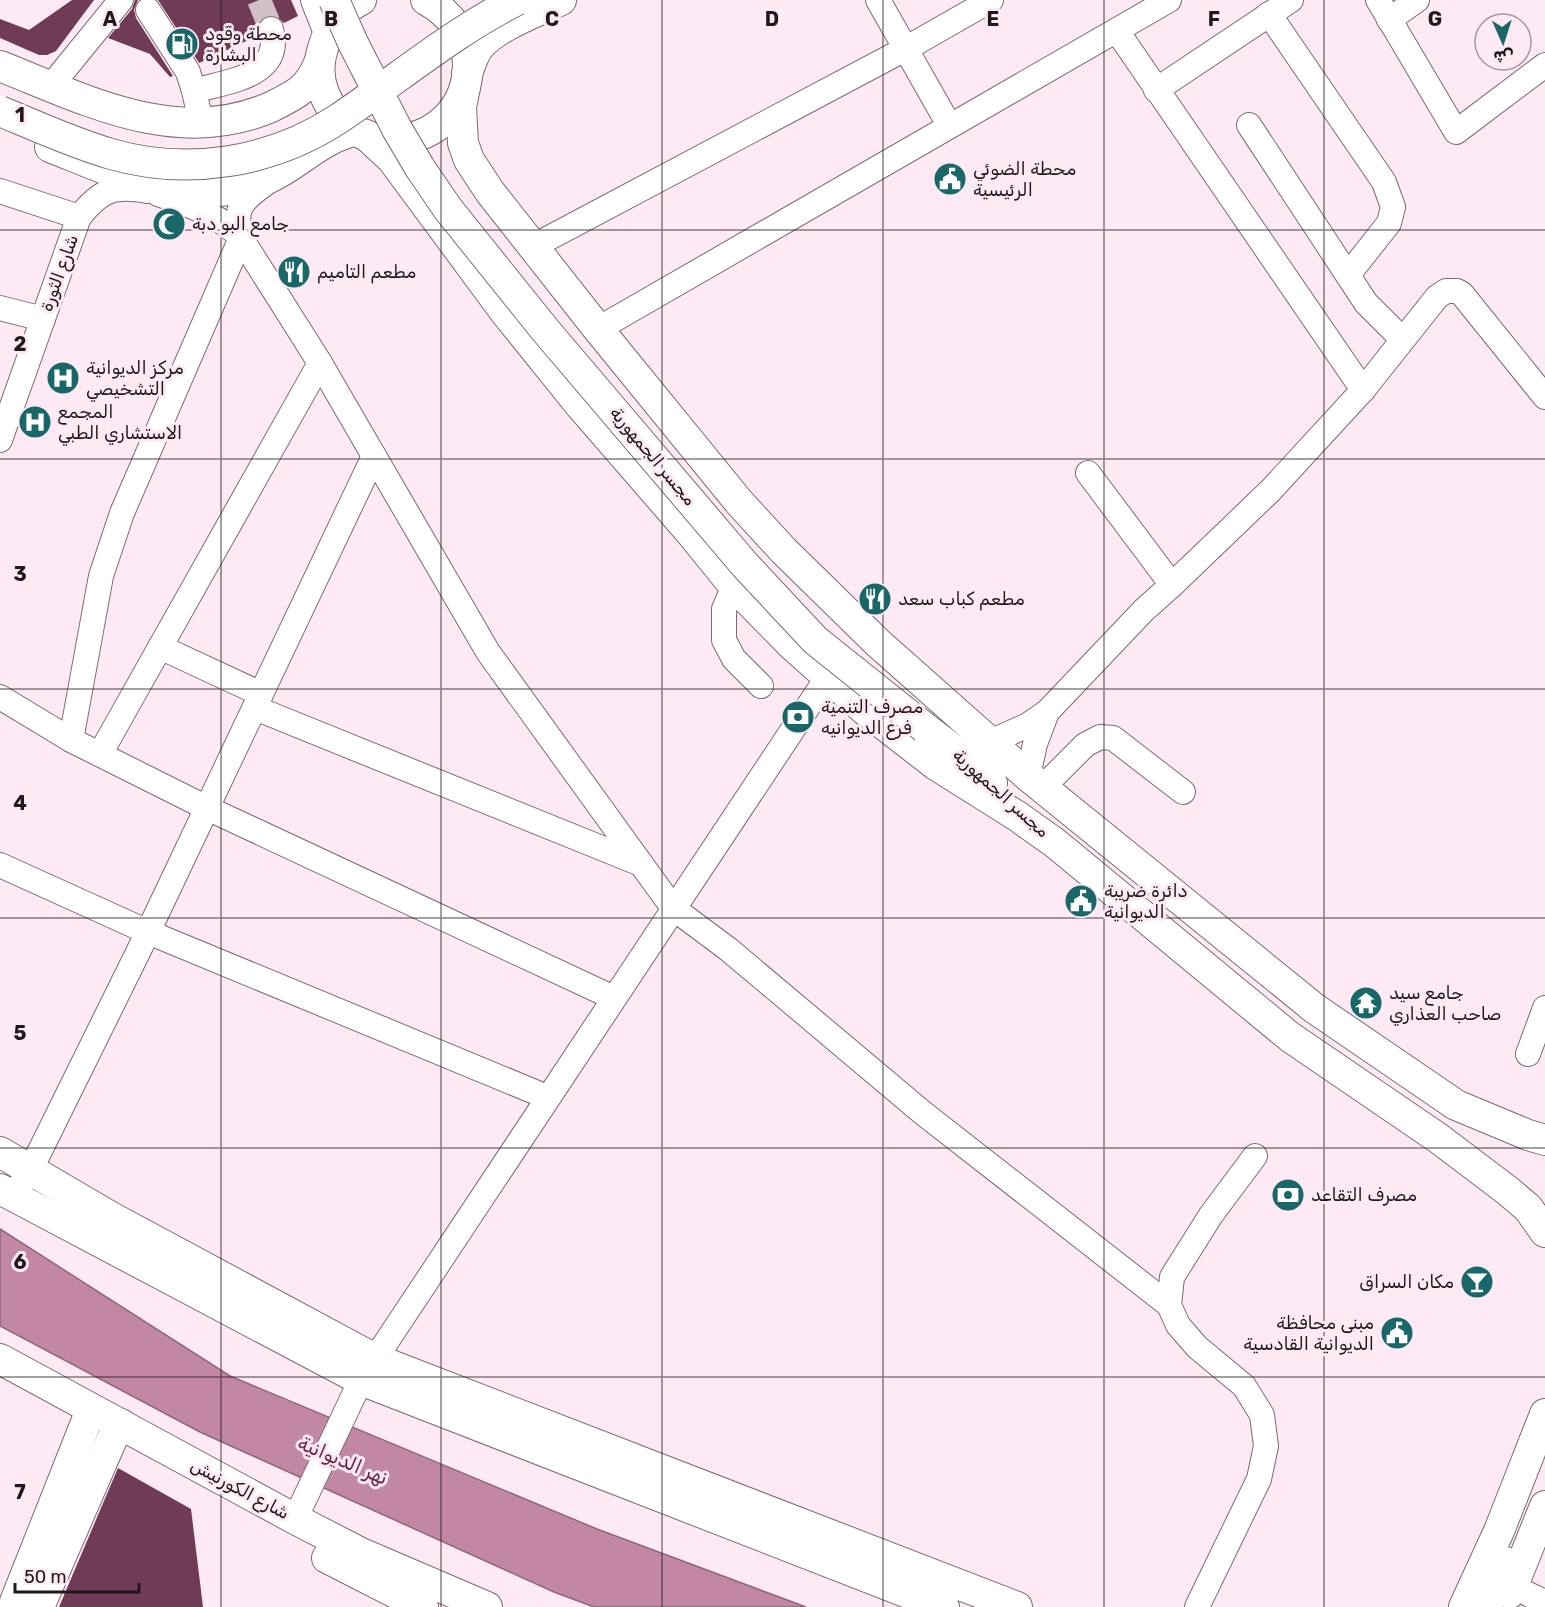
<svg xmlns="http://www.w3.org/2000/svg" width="1545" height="1607" font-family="Rubik,Vazirmatn,sans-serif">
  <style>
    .water { fill: #c187a4; stroke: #91667b; stroke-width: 1.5 }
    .building { fill: #6f3b57 }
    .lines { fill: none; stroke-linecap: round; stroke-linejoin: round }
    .minor-tunnel { stroke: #d2c0c9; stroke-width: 24; stroke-dasharray: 24 12; stroke-linecap: butt }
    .minor-casing { stroke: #7c6a73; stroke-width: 26 }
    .major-casing { stroke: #7c6a73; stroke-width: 32 }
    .minor { stroke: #fff; stroke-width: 24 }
    .major { stroke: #fff; stroke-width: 30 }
    .major-bridge-casing { stroke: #7c6a73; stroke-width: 32; stroke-linecap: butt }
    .major-bridge { stroke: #fff; stroke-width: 30 }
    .grid { fill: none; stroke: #20191c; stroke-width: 1.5; stroke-opacity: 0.55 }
    .labels { text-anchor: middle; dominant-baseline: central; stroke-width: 6; stroke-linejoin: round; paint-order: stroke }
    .poi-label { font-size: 18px; fill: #20191c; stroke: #feeaf4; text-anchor: start }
    .street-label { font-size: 18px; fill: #20191c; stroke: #feeaf4 }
    .water-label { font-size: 20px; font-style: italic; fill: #6d274f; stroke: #feeaf4 }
    .grid-label { font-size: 20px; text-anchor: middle; font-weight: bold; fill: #20191c; stroke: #feeaf4; stroke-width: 6; stroke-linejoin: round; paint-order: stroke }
  </style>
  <rect width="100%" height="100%" fill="#feeaf4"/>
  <path class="water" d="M0 1229 230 1376 597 1529 806 1607H594L554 1592 200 1432 0 1326Z"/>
  <g class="building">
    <path d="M72 0H94L56 51 47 55H39L0 38V19L29 30Z"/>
    <path d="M135 0H138L134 10 136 18 173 76 170 77 150 54 108 38 132 9Z"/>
    <path d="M158 0H291L298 16 284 23 276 16 269 15 263 17 258 24 257 36 199 63Z"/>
    <path d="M118 1468 191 1509 203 1607H59Z"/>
  </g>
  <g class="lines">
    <path class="minor-tunnel" d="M259 0 271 29"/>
    <g class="minor-casing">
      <g id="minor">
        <path d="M878 0 949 125"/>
        <path d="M1378 0 1456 132 1545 65"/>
        <path d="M148 10 188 72 194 91 201 122"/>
        <path d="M1269 14 1384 182 1393 207 1389 223 1348 275"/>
        <path d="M1389 20 1417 0"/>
        <path d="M1117 31 1363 390"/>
        <path d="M51 86 121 0"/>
        <path d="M1156 90 1291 0"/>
        <path d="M194 91C227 81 284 77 271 29"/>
        <path d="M1249 125 1366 303 1402 339"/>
        <path d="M0 191 79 217"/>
        <path d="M158 194C188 205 219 214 241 238L320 363 488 652 673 908 728 949 923 1113 1169 1305"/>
        <path d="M532 247 907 48 991 0"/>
        <path d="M0 308 43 319"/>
        <path d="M598 329 1169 0"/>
        <path d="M0 440 79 217C101 190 113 185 147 191"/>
        <path d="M1088 473 1172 585"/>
        <path d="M734 586 724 609V640L734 659 761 686"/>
        <path d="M160 647 261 694"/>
        <path d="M0 697 71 740 207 808 614 998"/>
        <path d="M255 708 641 864"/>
        <path d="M71 740 101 576 122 513 241 238C232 206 244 199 269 181"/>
        <path d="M988 743 1028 725 1047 712 1144 610 1172 585 1271 490 1363 390 1437 297 1446 291H1457L1462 294 1545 397"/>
        <path d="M100 754 320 363"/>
        <path d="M1028 776 1035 744 1047 712"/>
        <path d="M1042 788 1085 745 1100 737 1113 738 1183 792"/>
        <path d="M0 865 148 932 547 1097"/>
        <path d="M1528 1054 1545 1008"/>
        <path d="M21 1184 30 1171 148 932 374 456"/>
        <path d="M295 1519 361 1380 375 1359 827 678"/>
        <path d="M1528 1594 1545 1602"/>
        <path d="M1197 1607 1259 1479 1266 1446 1262 1415 1244 1386 1197 1347 1178 1325 1169 1305 1172 1277 1211 1215 1255 1156"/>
      </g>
    </g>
    <g class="major-casing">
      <g id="major">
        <path d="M316 0 328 30"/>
        <path d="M361 0C340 10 329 27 323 48 318 63 318 78 324 93 354 169 466 148 468 66 468 38 451 13 426 0"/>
        <path d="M0 66C86 100 177 148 271 107 295 95 309 89 319 63"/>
        <path d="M467 73C471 64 473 55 479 47 496 26 537 12 561 0"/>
        <path d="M465 87 461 107 463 143 469 160 490 192 598 329 739 502 784 551 878 643 1028 776 1314 1008 1456 1105 1528 1135 1545 1140"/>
        <path d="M366 135 392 159 505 312 580 405 691 533 734 586 791 644 865 710 936 765 1017 816 1055 843 1290 1037 1438 1138 1508 1191 1528 1208 1545 1232"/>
        <path d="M50 147C121 175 195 213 271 177 298 164 318 142 347 133"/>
        <path d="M925 728 959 754 992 783"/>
        <path d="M0 1152 111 1217 375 1359 1017 1607"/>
        <path d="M0 1189 361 1380 944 1607"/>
        <path d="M0 1359 295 1519 361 1553 487 1607"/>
        <path d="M327 1558 423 1607"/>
        <path d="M1510 1593 1545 1506"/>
        <path d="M13 1607 91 1410"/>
        <path d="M39 1607 112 1439 121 1424"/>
        <path d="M1464 1607 1499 1531 1545 1414"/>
        <path d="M1487 1607 1505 1562"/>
      </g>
    </g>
    <use href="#minor" class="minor"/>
    <use href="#major" class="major"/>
    <g class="major-bridge-casing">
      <g id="major-bridge">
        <path d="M334 0 353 43 397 129 420 168 448 209 546 331 745 565 815 640 925 728"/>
        <path d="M0 111C36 126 73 143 111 154 187 176 271 163 338 119 398 79 452 33 517 0"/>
      </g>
    </g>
    <use href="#major-bridge" class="major-bridge"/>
  </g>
  <path class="grid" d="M221 0V1607M441 0V1607M662 0V1607M883 0V1607M1104 0V1607M1324 0V1607M0 230H1545M0 459H1545M0 689H1545M0 918H1545M0 1148H1545M0 1377H1545"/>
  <defs>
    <g id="fuel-disc" transform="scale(1.725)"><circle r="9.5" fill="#196769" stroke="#feeaf4"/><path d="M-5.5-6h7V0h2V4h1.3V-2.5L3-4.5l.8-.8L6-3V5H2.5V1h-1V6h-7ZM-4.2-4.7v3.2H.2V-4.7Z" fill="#fff"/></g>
    <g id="civic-disc" transform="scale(1.725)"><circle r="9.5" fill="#196769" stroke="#feeaf4"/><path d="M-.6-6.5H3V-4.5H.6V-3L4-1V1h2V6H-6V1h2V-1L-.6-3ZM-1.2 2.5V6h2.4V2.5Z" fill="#fff"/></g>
    <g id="mosque-disc" transform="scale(1.725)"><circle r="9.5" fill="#196769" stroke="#feeaf4"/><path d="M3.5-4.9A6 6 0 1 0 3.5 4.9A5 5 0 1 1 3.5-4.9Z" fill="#fff"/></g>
    <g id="restaurant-disc" transform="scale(1.725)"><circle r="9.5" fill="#196769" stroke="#feeaf4"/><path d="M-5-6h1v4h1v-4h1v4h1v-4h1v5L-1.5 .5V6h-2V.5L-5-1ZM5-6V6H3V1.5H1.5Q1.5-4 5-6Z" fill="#fff"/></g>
    <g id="hospital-disc" transform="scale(1.725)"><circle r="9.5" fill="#196769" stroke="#feeaf4"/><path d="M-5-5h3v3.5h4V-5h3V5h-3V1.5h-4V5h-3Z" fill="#fff"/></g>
    <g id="bank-disc" transform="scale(1.725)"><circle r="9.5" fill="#196769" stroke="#feeaf4"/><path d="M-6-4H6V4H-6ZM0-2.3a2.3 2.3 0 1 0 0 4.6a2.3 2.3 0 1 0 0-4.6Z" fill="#fff"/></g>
    <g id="temple-disc" transform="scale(1.725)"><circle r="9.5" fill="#196769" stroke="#feeaf4"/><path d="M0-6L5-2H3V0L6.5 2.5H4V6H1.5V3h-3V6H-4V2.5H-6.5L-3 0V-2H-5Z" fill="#fff"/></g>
    <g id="bar-disc" transform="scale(1.725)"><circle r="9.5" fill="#196769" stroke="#feeaf4"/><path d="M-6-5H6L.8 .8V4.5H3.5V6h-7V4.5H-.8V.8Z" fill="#fff"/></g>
  </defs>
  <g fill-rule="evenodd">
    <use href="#fuel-disc" x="182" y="44"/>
    <use href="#civic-disc" x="950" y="179"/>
    <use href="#mosque-disc" x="169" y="224"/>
    <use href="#restaurant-disc" x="294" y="272"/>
    <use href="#hospital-disc" x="63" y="378"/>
    <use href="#hospital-disc" x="35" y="422"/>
    <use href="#restaurant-disc" x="875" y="599"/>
    <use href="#bank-disc" x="798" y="717"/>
    <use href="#civic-disc" x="1081" y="901"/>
    <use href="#temple-disc" x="1366" y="1003"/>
    <use href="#bank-disc" x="1288" y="1195"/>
    <use href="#bar-disc" x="1477" y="1282"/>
    <use href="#civic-disc" x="1397" y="1333"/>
  </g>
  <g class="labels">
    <g class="poi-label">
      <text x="205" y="34">محطة وقود<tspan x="205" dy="21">البشارة</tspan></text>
      <text x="973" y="169">محطة الضوئي<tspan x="973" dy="21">الرئيسية</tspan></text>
      <text x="192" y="224">جامع البو دبة</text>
      <text x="317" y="272">مطعم التاميم</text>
      <text x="86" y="368">مركز الديوانية<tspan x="86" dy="21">التشخيصي</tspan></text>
      <text x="58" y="412">المجمع<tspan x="58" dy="21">الاستشاري الطبي</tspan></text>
      <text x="898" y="599">مطعم كباب سعد</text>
      <text x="821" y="707">مصرف التنمية<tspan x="821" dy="21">فرع الديوانيه</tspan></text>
      <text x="1104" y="891">دائرة ضريبة<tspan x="1104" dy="21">الديوانية</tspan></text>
      <text x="1389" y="993">جامع سيد<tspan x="1389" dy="21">صاحب العذاري</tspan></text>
      <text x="1311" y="1195">مصرف التقاعد</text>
      <text x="1454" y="1282" text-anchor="end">مكان السراق</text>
      <text x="1374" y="1323" text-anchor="end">مبنى محافظة<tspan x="1374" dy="21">الديوانية القادسية</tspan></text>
    </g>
    <g class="street-label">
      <text transform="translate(59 273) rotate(-70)">شارع الثورة</text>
      <text transform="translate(653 456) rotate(50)">مجسر الجمهورية</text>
      <text transform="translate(1001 793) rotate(42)">مجسر الجمهورية</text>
      <text transform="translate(240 1489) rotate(28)">شارع الكورنيش</text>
    </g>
    <g class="water-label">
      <text transform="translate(343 1460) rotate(23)">نهر الديوانية</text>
    </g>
  </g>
  <g class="grid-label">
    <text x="110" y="26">A</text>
    <text x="331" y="26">B</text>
    <text x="552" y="26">C</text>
    <text x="772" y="26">D</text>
    <text x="993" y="26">E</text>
    <text x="1214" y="26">F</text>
    <text x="1435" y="26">G</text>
    <text x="20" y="122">1</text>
    <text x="20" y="351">2</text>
    <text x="20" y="581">3</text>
    <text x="20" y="810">4</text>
    <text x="20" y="1040">5</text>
    <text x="20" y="1269">6</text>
    <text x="20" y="1499">7</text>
  </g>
  <g transform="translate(1503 42) rotate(177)"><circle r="28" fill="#feeaf4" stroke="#a5969e" stroke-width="1.5"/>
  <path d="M0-4.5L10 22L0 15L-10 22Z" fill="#196769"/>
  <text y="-9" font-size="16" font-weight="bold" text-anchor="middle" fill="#20191c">ش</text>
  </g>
  <path d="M15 1583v9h124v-9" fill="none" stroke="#20191c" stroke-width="3"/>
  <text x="24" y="1583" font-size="18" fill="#20191c" stroke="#feeaf4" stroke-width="4.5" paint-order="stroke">50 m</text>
</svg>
